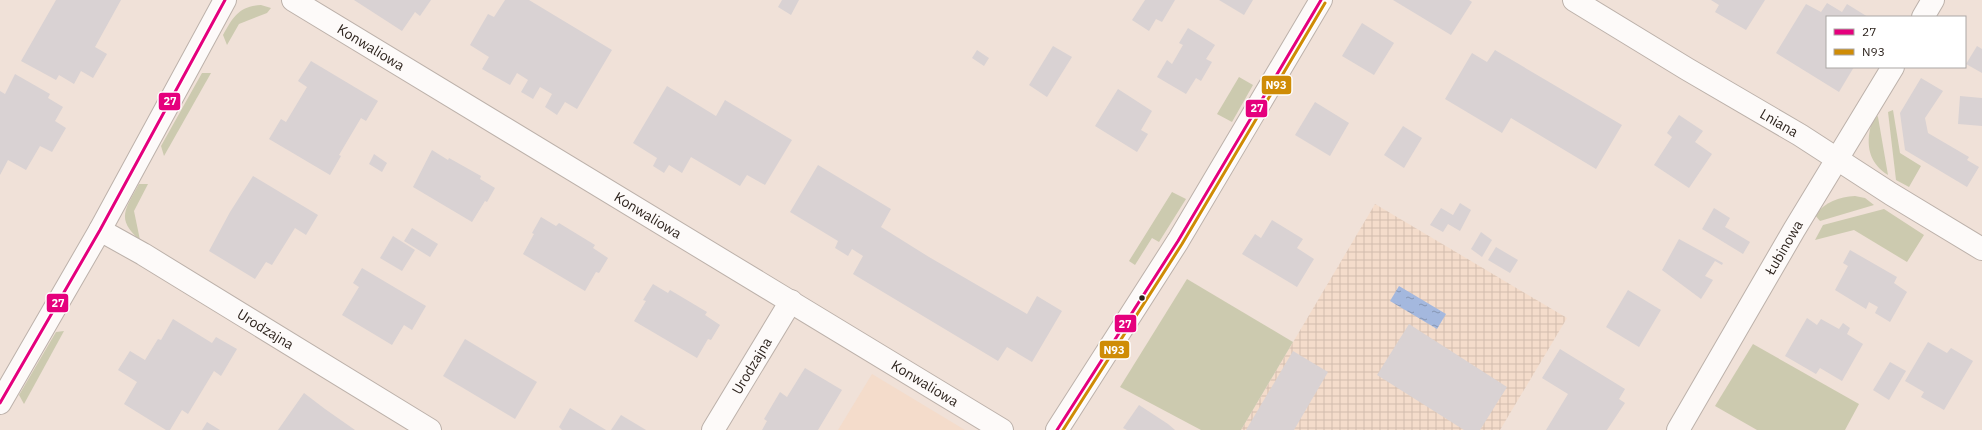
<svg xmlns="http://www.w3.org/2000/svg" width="1982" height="430" font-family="'IBM Plex Sans',sans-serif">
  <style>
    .built { fill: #f4dccb }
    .industrial { fill: url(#industrial-grid) }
    .grass { fill: #cccaaf }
    .water { fill: url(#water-ripples) }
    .building { fill: #d9d2d3 }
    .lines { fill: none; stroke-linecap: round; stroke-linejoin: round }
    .street-casing { stroke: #bcb1aa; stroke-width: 24 }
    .street { stroke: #fdfaf9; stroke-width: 22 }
    .bus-1-casing { stroke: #fff; stroke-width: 6 }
    .bus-2-casing { stroke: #fff; stroke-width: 6 }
    .bus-1 { stroke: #e5007d; stroke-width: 3 }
    .bus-2 { stroke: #cf8c06; stroke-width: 3 }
    .bus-dot { fill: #2e241e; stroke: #fff; stroke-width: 1.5 }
    .labels { text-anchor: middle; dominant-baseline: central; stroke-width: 4; stroke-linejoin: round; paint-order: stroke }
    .street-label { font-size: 14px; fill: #2e241e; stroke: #fff }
    .line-badge { stroke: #fff; stroke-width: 1.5 }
    .badge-label { font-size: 11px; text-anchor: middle; font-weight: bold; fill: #fff }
  </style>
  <defs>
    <pattern id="industrial-grid" width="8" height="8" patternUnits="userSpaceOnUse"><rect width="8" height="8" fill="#f4dccb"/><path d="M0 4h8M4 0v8" fill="none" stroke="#d2bdae"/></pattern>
    <pattern id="water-ripples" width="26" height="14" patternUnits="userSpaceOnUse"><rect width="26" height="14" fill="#a4b8de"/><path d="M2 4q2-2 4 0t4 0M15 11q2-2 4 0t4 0" fill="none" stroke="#8695b3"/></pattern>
  </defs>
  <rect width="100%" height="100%" fill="#f0e1d8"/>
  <path class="built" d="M872 374 965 430H838Z"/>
  <path class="industrial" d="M1375 204 1567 318 1500 430H1241Z"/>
  <g class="grass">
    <path d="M261 5 271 8 267 13 239 24 227 45 223 35C233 17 239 6 261 5Z"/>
    <path d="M202 73H211L164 156 161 146Z"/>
    <path d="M1239 77 1253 85 1232 122 1217 114Z"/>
    <path d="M1893 110 1900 153 1921 166 1909 187 1896 180 1888 112Z"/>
    <path d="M1878 116V117L1888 175C1871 164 1866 149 1870 129 1871 125 1873 119 1878 116Z"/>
    <path d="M139 184H148L134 211 140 240C115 219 126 208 139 184Z"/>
    <path d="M1172 192 1186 199 1159 242 1152 238 1135 265 1129 261Z"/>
    <path d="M1855 196 1865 198 1874 205 1820 221 1815 215C1825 202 1839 197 1855 196Z"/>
    <path d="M1884 209 1924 235 1907 262 1854 230 1815 240 1823 225Z"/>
    <path d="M1187 279 1293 342 1241 430H1201L1120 387Z"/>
    <path d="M64 331 24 404 19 395 56 332Z"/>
    <path d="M1753 344 1859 404 1845 430H1757L1715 406Z"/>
  </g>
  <path class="water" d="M1399 286 1446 314 1437 329 1390 301Z"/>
  <g class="building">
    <path d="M56 0H121L95 47 107 54 93 78 81 71 74 84 59 75 56 80 21 61Z"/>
    <path d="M354 0H431L420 16 415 12 402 31Z"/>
    <path d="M505 0H529L612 50 577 109 565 102 557 115 545 107 552 94 540 87 533 99 521 92 528 80 517 73 510 85 482 69 489 57 470 45 488 14 494 17Z"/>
    <path d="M782 0H799L791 15 778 7Z"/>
    <path d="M1145 0H1175L1162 22 1156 19 1149 31 1132 20Z"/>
    <path d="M1219 0H1253L1244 15Z"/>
    <path d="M1393 0H1469L1472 2 1451 35Z"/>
    <path d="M1711 0H1765L1746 30 1715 12 1719 5Z"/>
    <path d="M1827 3 1842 12 1847 4 1868 17H1827V67H1854L1839 92 1776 53 1806 4 1821 12Z"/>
    <path d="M1362 23 1394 43 1374 75 1342 56Z"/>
    <path d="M1188 28 1215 45 1206 59 1212 62 1201 81 1196 78 1186 94 1157 77 1167 60 1172 64 1183 45 1179 43Z"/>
    <path d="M1053 46 1072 57 1047 97 1029 85Z"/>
    <path d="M1977 46 1982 49V73L1966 64Z"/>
    <path d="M977 50 989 58 984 66 972 58Z"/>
    <path d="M1495 50 1622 125 1596 169 1511 118 1502 133 1445 99 1472 53 1487 62Z"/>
    <path d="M311 61 378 101 366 121 361 118 339 155 341 156 330 175 269 139 281 119 286 122 307 87 298 81Z"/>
    <path d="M15 74 50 94 48 98 63 107 55 121 66 128 52 152 40 146 26 170 8 160 0 175V91L5 94Z"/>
    <path d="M1921 78 1943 91 1925 118 1928 133 1969 157 1967 160 1979 167 1967 187 1905 150 1900 113Z"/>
    <path d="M667 86 716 116 725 100 792 140 765 185 747 175 740 186 691 157 682 173 669 165 664 173 653 166 657 158 633 143Z"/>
    <path d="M1118 89 1152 111 1141 130 1148 134 1137 152 1095 126Z"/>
    <path d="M1960 96 1982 98V126L1958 124Z"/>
    <path d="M1315 102 1349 123 1330 156 1295 135Z"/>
    <path d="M1679 115 1703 131 1695 142 1712 154 1689 188 1654 165 1672 137 1667 133Z"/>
    <path d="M1403 126 1422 138 1404 168 1384 155Z"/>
    <path d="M432 150 448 160 449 158 481 176 480 179 495 188 487 202 485 201 472 222 413 187Z"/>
    <path d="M374 154 387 163 382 172 369 164Z"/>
    <path d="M818 165 891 209 881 227 929 257 1027 314 1037 296 1062 311 1032 362 1007 347 998 361 853 274 863 256 852 249 848 256 835 248 838 241 790 212Z"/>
    <path d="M253 176 318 215 306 235 295 228 272 265 266 262 255 279 209 251 230 212Z"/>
    <path d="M1460 203 1471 210 1460 231 1448 224 1443 232 1430 225 1441 208 1453 215Z"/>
    <path d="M1714 208 1730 218 1725 227 1750 242 1743 254 1702 229Z"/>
    <path d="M541 217 556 226 559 223 595 245 593 248 608 258 599 273 596 272 585 291 523 254 534 234 532 233Z"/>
    <path d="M1272 220 1303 239 1297 248 1314 259 1297 287 1242 254 1255 234 1261 238Z"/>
    <path d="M412 228 438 244 430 257 404 241Z"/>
    <path d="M1481 232 1492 240 1482 257 1471 249Z"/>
    <path d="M393 236 415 250 402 271 380 258Z"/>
    <path d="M1679 239 1723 263 1722 265 1715 261 1705 276 1713 280 1701 299 1662 270Z"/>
    <path d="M1496 247 1518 260 1510 273 1488 260Z"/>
    <path d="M1850 250 1897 277 1894 283 1907 292 1890 322 1875 313 1878 307 1869 302 1866 309 1835 290 1848 266 1843 263Z"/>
    <path d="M362 268 426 306 412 330 404 325 392 345 342 315 359 287 353 283Z"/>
    <path d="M653 284 668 293 670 290 707 312 705 315 720 325 711 340 708 339 697 358 634 321 646 301 643 300Z"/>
    <path d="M1628 290 1661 310 1639 347 1606 327Z"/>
    <path d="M1807 318 1817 325 1821 319 1839 329 1843 323 1850 328 1847 334 1863 344 1842 381 1820 368 1816 374 1785 356Z"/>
    <path d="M173 319 212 343 216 337 237 349 221 376 214 371 188 414 182 410 170 430H166L124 404 137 382 118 370 130 351 145 360 158 339 161 340Z"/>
    <path d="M1409 324 1507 387 1480 430H1464L1377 375Z"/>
    <path d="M465 339 537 382 515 419 443 376Z"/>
    <path d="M1928 342 1947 353 1951 348 1973 361 1944 410 1921 397 1924 392 1905 381Z"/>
    <path d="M1560 349 1625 389 1619 399 1625 403 1607 430H1546L1568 394 1542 378Z"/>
    <path d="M1293 351 1328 372 1294 430H1246Z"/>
    <path d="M1890 362 1906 371 1889 400 1873 390Z"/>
    <path d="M805 368 842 390 818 430H762L767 421 764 419 780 392 787 397Z"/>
    <path d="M304 393 325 409 355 430H278Z"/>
    <path d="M1139 405 1168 424 1175 430H1127L1123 428Z"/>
    <path d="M570 408 606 430H562L559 427Z"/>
    <path d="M621 415 646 430H611Z"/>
    <path d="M207 422 220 430H202Z"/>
  </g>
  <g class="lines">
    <g class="street-casing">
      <g id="street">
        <path id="s1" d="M293 0 1002 430"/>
        <path id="s2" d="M1574 0 1687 69 1800 135 1891 194 1982 249"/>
        <path d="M1923 17 1933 0"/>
        <path id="s3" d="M100 230 143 254 430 430"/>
        <path d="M0 403 100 230 225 0"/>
        <path id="s4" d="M713 430 791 301"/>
        <path d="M1057 430 1178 241 1321 0"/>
        <path id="s5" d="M1678 430 1794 230 1893 67"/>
      </g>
    </g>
    <use href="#street" class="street"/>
    <g class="bus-1-casing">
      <g id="bus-1">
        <path d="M0 403 100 230 225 0"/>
        <path d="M1057 430 1178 241 1321 0"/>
      </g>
    </g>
    <g class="bus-2-casing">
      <path id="bus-2" d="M1063 430 1182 244 1325 3"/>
    </g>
    <use href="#bus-1" class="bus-1"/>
    <use href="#bus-2" class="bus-2"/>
  </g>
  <circle class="bus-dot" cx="1142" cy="298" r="3.5"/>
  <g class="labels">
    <g class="street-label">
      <text stroke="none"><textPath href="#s1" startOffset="91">Konwaliowa</textPath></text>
      <text stroke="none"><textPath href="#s2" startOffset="239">Lniana</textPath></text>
      <text stroke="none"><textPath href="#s1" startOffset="415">Konwaliowa</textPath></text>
      <text stroke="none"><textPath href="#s5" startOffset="211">Łubinowa</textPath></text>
      <text stroke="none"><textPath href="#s3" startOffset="193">Urodzajna</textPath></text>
      <text stroke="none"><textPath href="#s4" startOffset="75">Urodzajna</textPath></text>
      <text stroke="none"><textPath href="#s1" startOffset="739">Konwaliowa</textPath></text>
    </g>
  </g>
  <g class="line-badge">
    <rect x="1261" y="75" width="31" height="20" rx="4" fill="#cf8c06"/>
    <rect x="158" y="92" width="23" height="19" rx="4" fill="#e5007d"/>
    <rect x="1245" y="99" width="23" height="19" rx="4" fill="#e5007d"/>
    <rect x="46" y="293" width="23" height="20" rx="4" fill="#e5007d"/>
    <rect x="1114" y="314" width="23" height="19" rx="4" fill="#e5007d"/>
    <rect x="1099" y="340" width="31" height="19" rx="4" fill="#cf8c06"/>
  </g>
  <g class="badge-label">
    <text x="1276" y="89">N93</text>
    <text x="170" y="105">27</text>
    <text x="1257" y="112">27</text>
    <text x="58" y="307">27</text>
    <text x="1125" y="328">27</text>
    <text x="1114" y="354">N93</text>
  </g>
  <rect x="1826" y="16" width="140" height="52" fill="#ffffff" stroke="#aba7a5"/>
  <rect x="1834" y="29" width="20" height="6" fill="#e5007d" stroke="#aba7a5"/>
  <text x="1862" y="36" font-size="12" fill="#2e241e">27</text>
  <rect x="1834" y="49" width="20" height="6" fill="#cf8c06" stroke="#aba7a5"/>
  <text x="1862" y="56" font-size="12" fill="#2e241e">N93</text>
</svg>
